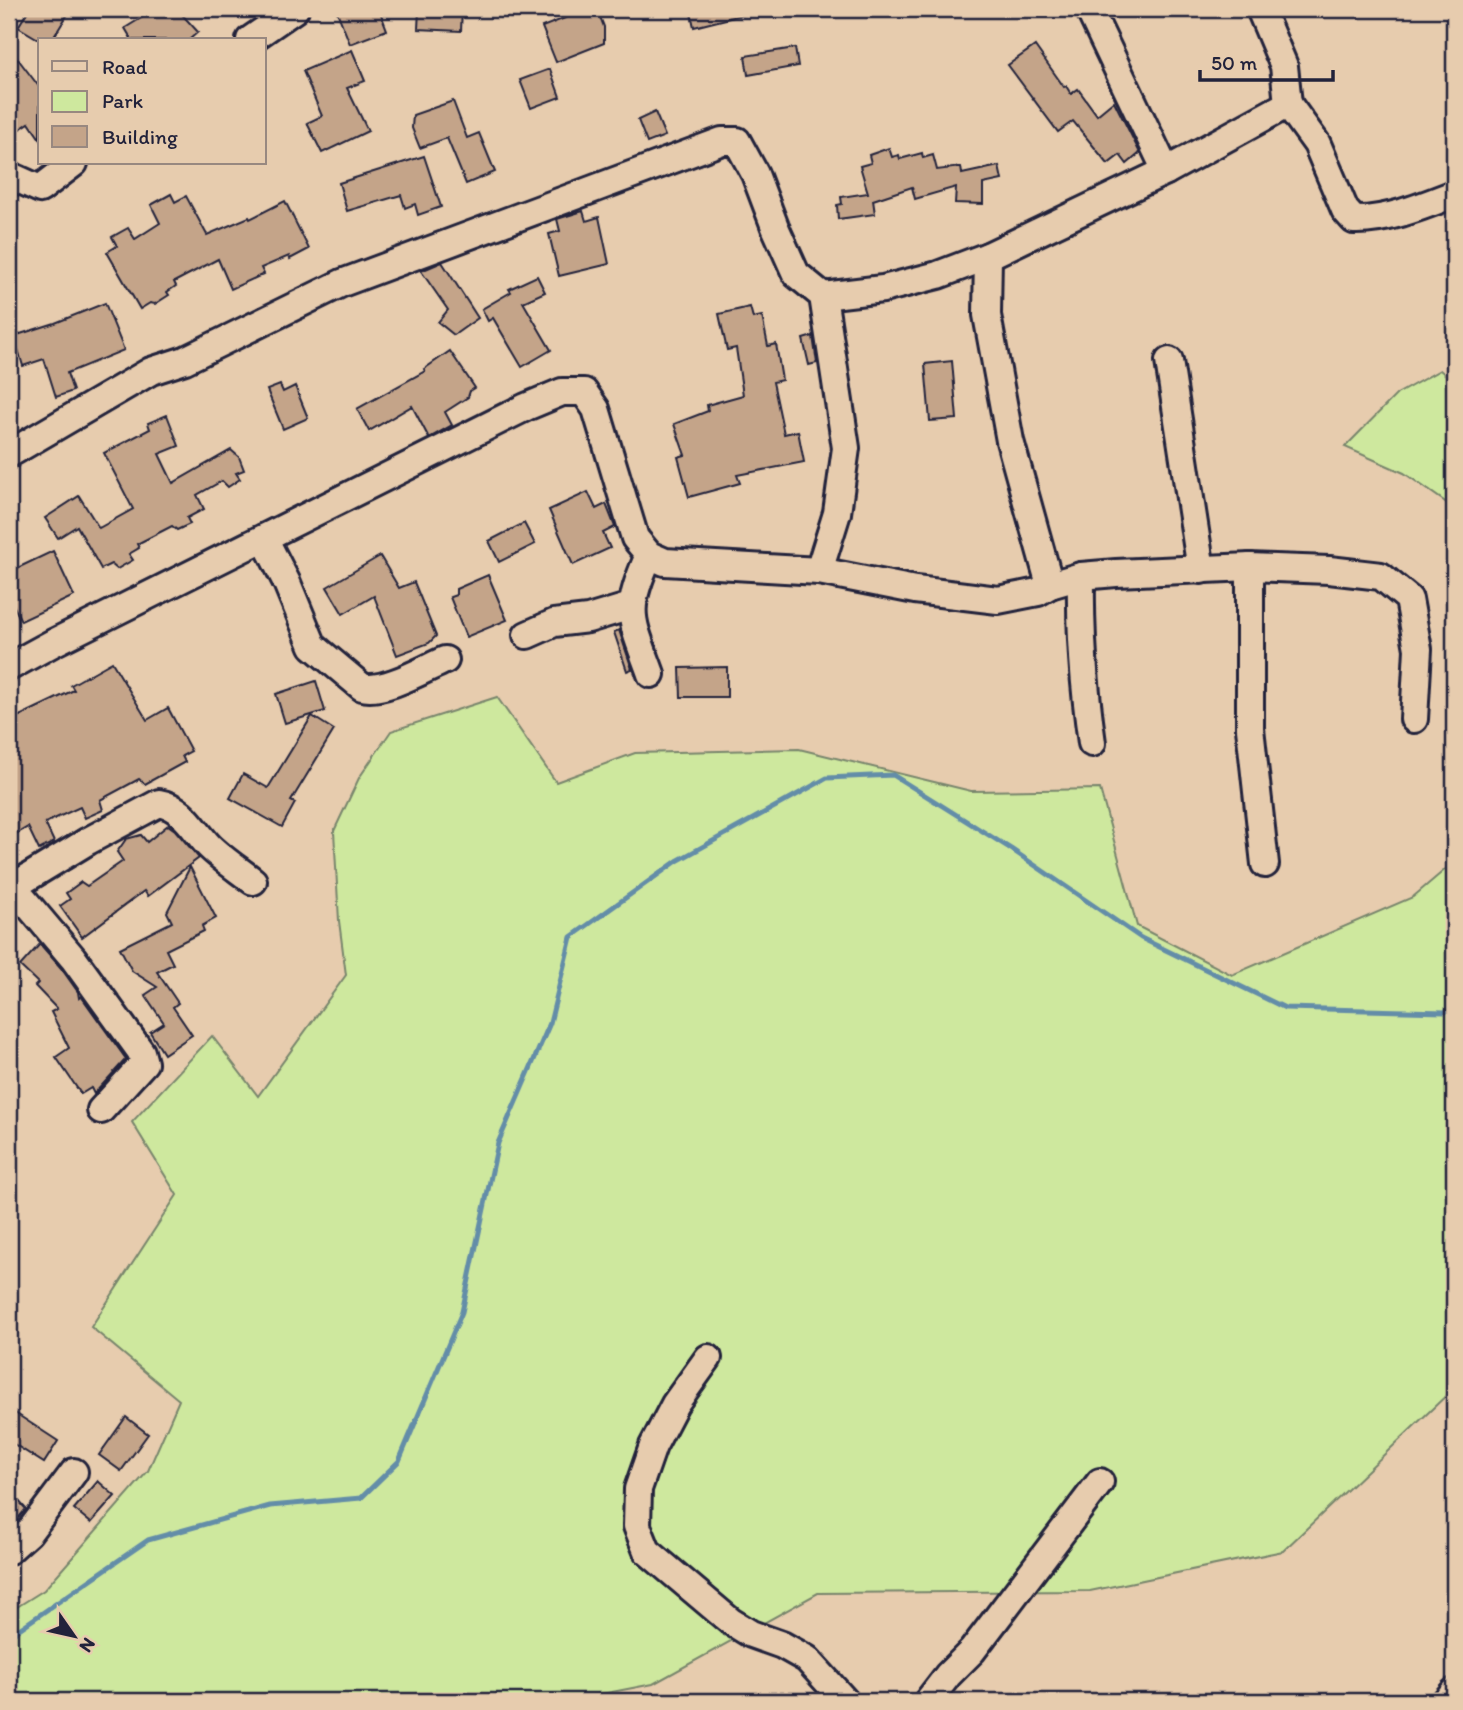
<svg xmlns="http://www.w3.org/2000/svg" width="1463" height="1710" font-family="Itim,sans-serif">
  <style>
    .green { fill: #cee89e; stroke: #78856c; stroke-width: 2 }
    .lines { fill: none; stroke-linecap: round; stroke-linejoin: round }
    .stream { stroke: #648da8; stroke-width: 5 }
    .building { fill: #c4a489; stroke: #22223b; stroke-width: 2 }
    .minor-casing { stroke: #22223b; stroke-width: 32 }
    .minor { stroke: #e7ccae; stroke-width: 26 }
  </style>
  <rect width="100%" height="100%" fill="#e7ccae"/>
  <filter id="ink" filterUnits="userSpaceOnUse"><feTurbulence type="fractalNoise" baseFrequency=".0143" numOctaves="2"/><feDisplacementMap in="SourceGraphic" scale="14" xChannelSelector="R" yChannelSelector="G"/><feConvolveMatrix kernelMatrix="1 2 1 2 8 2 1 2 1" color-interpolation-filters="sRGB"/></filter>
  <g filter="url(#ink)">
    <g class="green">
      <path d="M1440 370 1454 382V508L1404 473 1345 447 1397 394Z"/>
      <path d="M497 697 556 782 635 753 799 749 971 791 1100 789 1137 926 1232 975 1413 897 1454 862V1388L1283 1551 1090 1591 818 1593 653 1684 566 1701H9V1612L44 1590 148 1471 179 1400 91 1327 177 1195 132 1122 212 1036 258 1096 346 975 339 921 334 831 359 778 391 731Z"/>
    </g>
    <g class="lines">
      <path class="stream" d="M9 1636 148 1540 270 1506 361 1498 399 1461 462 1312 498 1143 550 1023 571 937 677 861 827 778 893 775 1011 849 1141 938 1285 1008 1445 1012 1454 1007"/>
    </g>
    <g class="building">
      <path d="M29 9H71L52 40H40L18 27Z"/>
      <path d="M156 9H177L198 32 189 40H132L125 28Z"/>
      <path d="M336 9H379L387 30 350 44Z"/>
      <path d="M419 9H462L461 31 418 29Z"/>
      <path d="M588 9H597L604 27V43L556 62 542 27Z"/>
      <path d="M690 9H746V14L694 27Z"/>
      <path d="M1035 46 1064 87 1066 86 1071 94 1078 89 1097 115 1114 101 1140 153 1127 164 1120 155 1108 164 1073 121 1058 132 1008 65Z"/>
      <path d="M795 48 798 66 748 75 745 56Z"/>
      <path d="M352 50 365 81 347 88 368 131 322 153 307 123 322 116 303 71Z"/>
      <path d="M18 59 40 88V139L29 123 20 129 9 114V67Z"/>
      <path d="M550 69 560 97 531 108 520 80Z"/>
      <path d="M453 101 467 138 479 133 495 172 466 184 447 138 420 148 412 128 413 115Z"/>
      <path d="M655 112 665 136 647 143 638 120Z"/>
      <path d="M889 148 892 157 899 155 900 159 922 153 923 158 933 155 937 170 961 167 962 174 999 166 1002 180 983 184V204L955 203 956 187 915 199 912 187 873 200 875 214 838 219 837 205 842 204 841 197 868 193 860 166 871 163 869 155Z"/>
      <path d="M424 156 441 207 418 215 415 204 405 208 401 195 347 211 339 183Z"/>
      <path d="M171 194 175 202 186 196 207 235 249 217 250 219 285 201 309 249 290 259 289 256 261 268 264 274 231 289 218 259 174 282 176 286 167 292 169 295 155 304 150 303 140 309 107 252 117 246 112 237 128 228 135 239 160 223 151 205Z"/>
      <path d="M583 211 586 221 599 217 609 264 559 276 549 234 560 231 557 219Z"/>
      <path d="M442 262 478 318 454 335 438 322 448 310 421 271Z"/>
      <path d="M537 276 545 292 523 302 551 350 522 367 493 318 488 321 482 309 511 292 509 289Z"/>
      <path d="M105 303 124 350 67 373 73 391 56 397 44 359 23 366 14 336 55 323Z"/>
      <path d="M750 307 753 318 762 316 768 346 776 344 782 380 773 382 784 434 798 431 804 462 737 475 740 483 689 497 678 457 685 455 674 424 708 411 707 405 743 395 736 348 727 350 719 314Z"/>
      <path d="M813 336 817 363 809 365 803 339Z"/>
      <path d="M450 351 475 388 470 391 468 397 445 412 452 425 429 438 412 406 369 431 357 409 425 371 424 369Z"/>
      <path d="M952 361 957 419 930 421 925 364Z"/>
      <path d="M280 385 283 392 295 386 308 418 283 429 267 390Z"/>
      <path d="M167 415 179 446 159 454 173 483 231 450 239 457 244 470 236 473 240 479 228 487 222 481 197 495 204 509 187 518 190 524 177 530 172 526 137 544 139 548 129 554 133 560 117 569 111 564 101 569 77 526 58 538 45 518 79 496 99 528 133 509 104 453 150 429 148 423Z"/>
      <path d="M588 492 596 509 606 504 615 527 603 533 610 548 573 565 549 510Z"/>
      <path d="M524 523 535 544 499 562 489 541Z"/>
      <path d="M53 551 74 596 21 621 9 596V572Z"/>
      <path d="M380 556 399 588 414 582 436 636 429 643 397 655 374 596 343 614 327 587Z"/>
      <path d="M488 575 507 620 466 637 450 597 456 595V589Z"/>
      <path d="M619 630 632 669 627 671 614 632Z"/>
      <path d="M112 662 147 720 168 708 191 751 182 756 185 762 145 784 139 779 100 800 103 810 85 818 80 807 45 823 54 842 39 850 28 827 16 834 14 830 9 833V721L74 690 71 685Z"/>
      <path d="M727 667V697H681L680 668Z"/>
      <path d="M316 681 325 711 285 723 276 694Z"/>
      <path d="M312 716 334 730 291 801 295 803 282 827 230 798 243 774 268 788Z"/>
      <path d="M168 825 175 830 199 858 148 896 144 891 82 937 60 906 70 899 66 893 81 882 87 886 123 861 117 852 126 839 141 835 147 842Z"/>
      <path d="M190 867 216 918 202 926 204 931 166 950 173 964 157 972 178 1003 173 1007 192 1035 164 1054 150 1032 164 1023 145 995 157 987 132 971 120 948 172 922 167 912Z"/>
      <path d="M40 944 61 968 78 992 79 998 81 996 126 1059 94 1094 91 1088 81 1094 56 1057 69 1048 51 1012 57 1009 35 986 38 983 20 966Z"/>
      <path d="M9 1409 58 1441 44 1463 9 1441Z"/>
      <path d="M126 1417 148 1434 121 1471 99 1455Z"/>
      <path d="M98 1481 115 1496 91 1523 74 1509Z"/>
      <path d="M9 1490 26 1509 9 1529Z"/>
    </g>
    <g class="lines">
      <g class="minor-casing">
        <g id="minor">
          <path d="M1089 9 1166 171"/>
          <path d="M250 40 295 9"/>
          <path d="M1288 104 1317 144 1345 210 1354 220C1387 221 1423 206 1454 194"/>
          <path d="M9 175 40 189 74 163"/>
          <path d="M988 256 987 315 1010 441 1050 585"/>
          <path d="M823 296 883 289 938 275 988 256 1166 171 1288 104 1284 66 1260 9"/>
          <path d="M1169 361 1201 570"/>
          <path d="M9 454 151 371 185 360 342 283 722 141H737L755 174 775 227 796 274 823 296 846 448 837 513 819 571"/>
          <path d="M264 538 287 583 313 646 362 687C384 693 424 669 445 660"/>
          <path d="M649 555C624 613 630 616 651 674"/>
          <path d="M1250 567V728L1265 864"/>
          <path d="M1081 576C1080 633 1084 687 1092 743"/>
          <path d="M527 635 554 623 588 619 631 606"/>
          <path d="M9 667 53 643 526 407 562 392H584L596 409 635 538 649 555 665 562 819 571 915 590 998 600 1038 592 1050 585 1081 576 1116 573 1250 567 1329 570 1381 576 1409 599 1418 649 1414 719"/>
          <path d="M13 887 73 958 141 1052 144 1063 101 1110"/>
          <path d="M9 889 88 841 159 803C183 807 193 829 209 846 222 859 239 870 253 881"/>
          <path d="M708 1358 675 1404 653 1446 638 1489 637 1526 647 1551 730 1621 751 1634 782 1645 807 1659 845 1701"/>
          <path d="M9 1550 29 1532 74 1472"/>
          <path d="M928 1701 948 1675 972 1651 1100 1482"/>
          <path d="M1446 1701 1454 1692"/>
        </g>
      </g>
      <use href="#minor" class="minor"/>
    </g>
  </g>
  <rect width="1463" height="1710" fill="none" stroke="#e7ccae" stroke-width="35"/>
  <rect x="18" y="18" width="1428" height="1675" fill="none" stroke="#22223b" stroke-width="2.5" filter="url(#ink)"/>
  <rect x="38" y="38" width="228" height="126" fill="#e7ccae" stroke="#988880" stroke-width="2"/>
  <rect x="52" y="61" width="35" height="10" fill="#e7ccae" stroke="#988880" stroke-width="2"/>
  <text x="102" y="74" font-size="21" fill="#22223b">Road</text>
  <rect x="52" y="91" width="35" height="21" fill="#cee89e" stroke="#988880" stroke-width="2"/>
  <text x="102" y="108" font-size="21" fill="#22223b">Park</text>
  <rect x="52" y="126" width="35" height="21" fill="#c4a489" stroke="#988880" stroke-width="2"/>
  <text x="102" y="144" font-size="21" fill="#22223b">Building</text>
  <g transform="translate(74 1636) rotate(124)" stroke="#e7ccae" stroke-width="5" paint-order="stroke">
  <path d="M0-5L12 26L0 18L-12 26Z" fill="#22223b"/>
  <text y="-10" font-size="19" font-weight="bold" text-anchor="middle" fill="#22223b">N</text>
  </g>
  <path d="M1200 70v10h133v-10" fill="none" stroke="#22223b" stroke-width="3.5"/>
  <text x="1211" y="70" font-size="21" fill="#22223b" stroke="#e7ccae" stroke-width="5" paint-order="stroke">50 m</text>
</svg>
